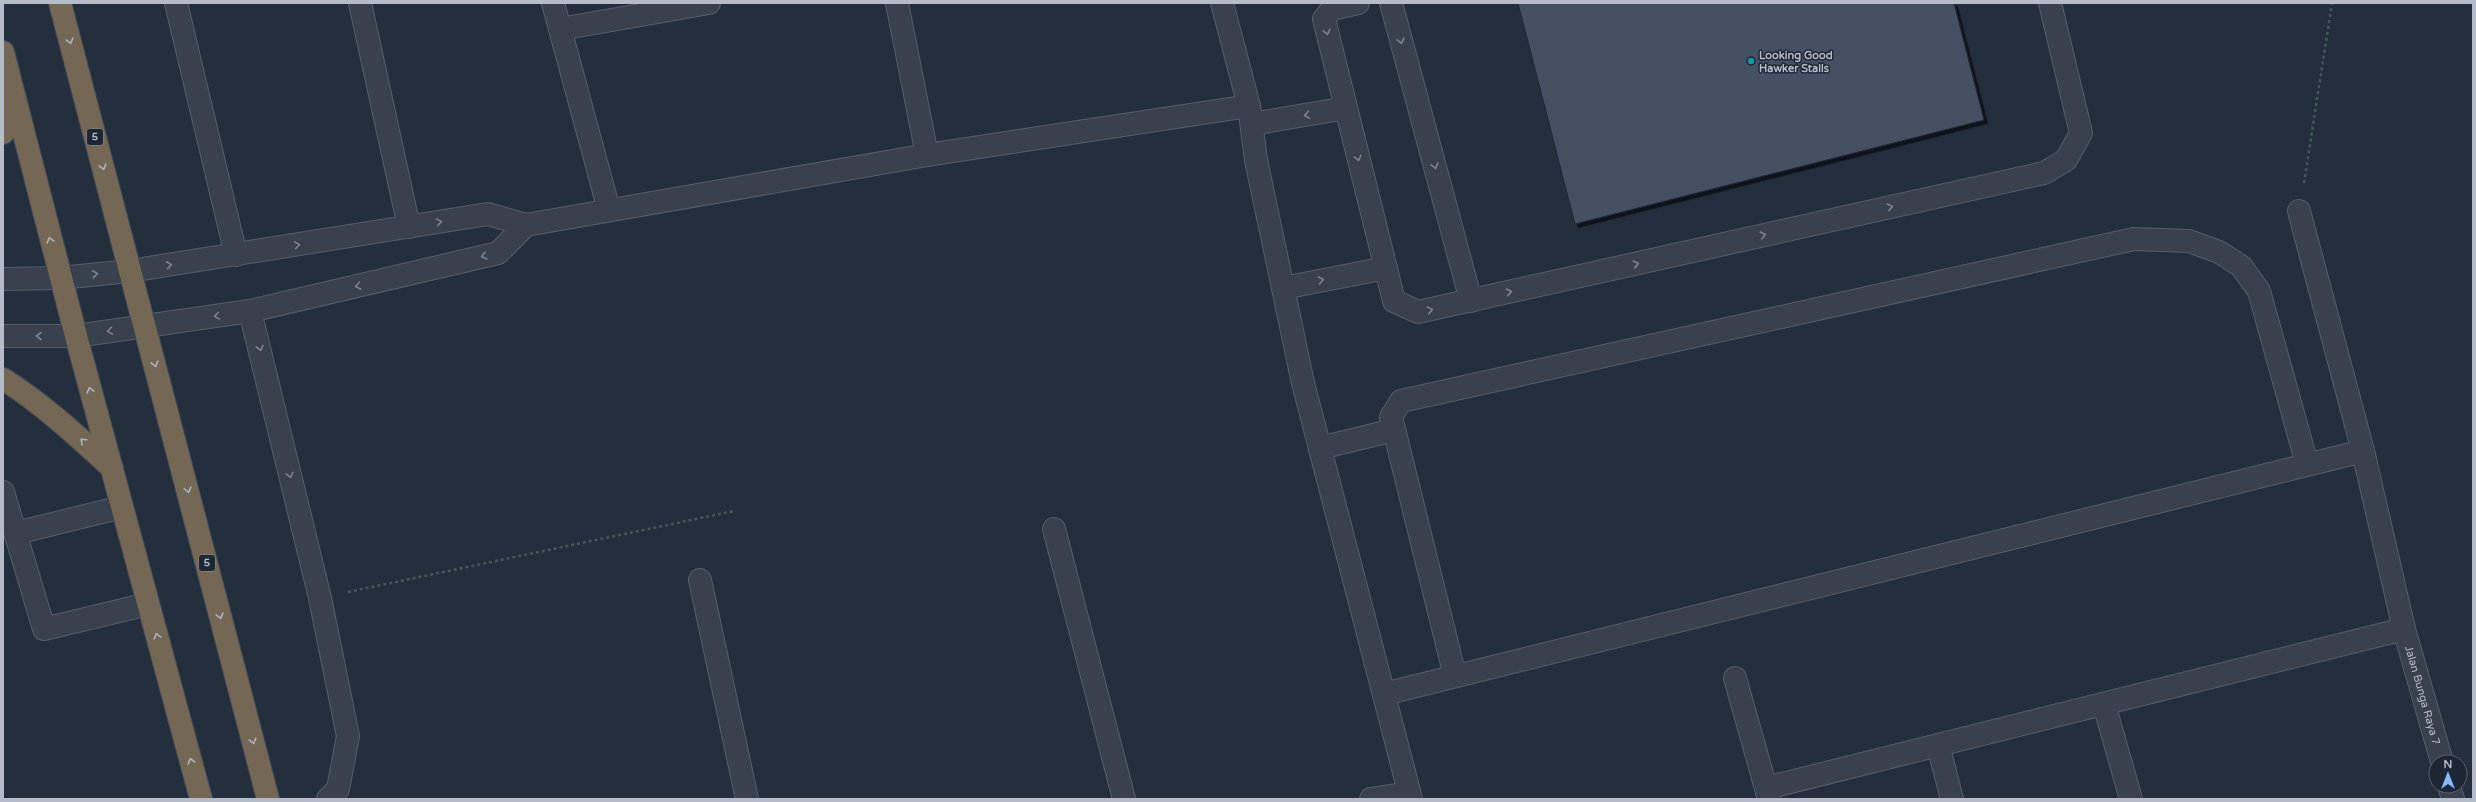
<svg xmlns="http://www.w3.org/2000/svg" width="2476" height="802" font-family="'Varela Round',sans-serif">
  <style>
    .building { fill: #455162; stroke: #1f2835; filter: url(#shadow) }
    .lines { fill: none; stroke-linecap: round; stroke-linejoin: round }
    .minor-casing { stroke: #565f6c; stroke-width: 24 }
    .highway-casing { stroke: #434c59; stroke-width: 24 }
    .path { stroke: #44595c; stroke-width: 2.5; stroke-dasharray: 3 3; stroke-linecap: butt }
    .minor { stroke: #38414e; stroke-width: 22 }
    .highway { stroke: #746855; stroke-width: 22 }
    .oneway { stroke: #7c8592 }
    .oneway2 { stroke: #aeb4bd }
    .culture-dot { fill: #0f9aa8; stroke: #1d2633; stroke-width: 1.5 }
    .labels { text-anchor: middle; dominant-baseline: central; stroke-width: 3; stroke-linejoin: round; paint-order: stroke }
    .shield { fill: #1d2633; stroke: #878f9c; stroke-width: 1 }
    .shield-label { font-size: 10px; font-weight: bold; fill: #b4bcc9 }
    .poi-label { font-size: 11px; font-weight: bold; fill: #b4bcc9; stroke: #1d2633; text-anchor: start }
    .street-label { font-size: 11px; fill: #b4bcc9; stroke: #1d2633 }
  </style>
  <defs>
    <filter id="shadow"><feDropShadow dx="3.5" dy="3.5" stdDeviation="0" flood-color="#0009"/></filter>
  </defs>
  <rect width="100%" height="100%" fill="#242f3e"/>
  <path class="building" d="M1518 3H1954L1984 120 1575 224Z"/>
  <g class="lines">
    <g class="minor-casing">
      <g id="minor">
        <path d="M176 3 236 255"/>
        <path d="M360 3 409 227"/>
        <path d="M553 3 609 210"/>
        <path d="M897 3 927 155"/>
        <path d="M1222 3 1249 106 1256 160 1303 383 1411 799"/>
        <path d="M1358 3 1332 9 1324 19 1394 301 1418 312 2044 173 2066 160 2081 133 2050 3"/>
        <path d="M1391 3 1471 301"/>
        <path d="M560 29 709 3"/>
        <path d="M1252 124 1346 108"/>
        <path id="s1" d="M2299 211 2363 451 2404 629 2442 762"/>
        <path d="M3 279 60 278 130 271 488 214 526 225 927 155 1249 106"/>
        <path d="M1283 288 1386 268"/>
        <path d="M250 311 320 598 348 736 338 789 328 799"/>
        <path d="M3 336H76L250 311 498 253 526 225"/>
        <path d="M1320 448 1394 430"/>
        <path d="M3 492 44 629 148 604"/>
        <path d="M1054 529 1124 799"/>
        <path d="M16 533 122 507"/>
        <path d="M700 580 747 799"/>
        <path d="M1455 676 1391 417 1401 401 2134 239 2189 241 2219 252 2241 266 2259 291 2307 464"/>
        <path d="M1735 678 1769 799"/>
        <path d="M1384 694 2363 451"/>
        <path d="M2104 704 2131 799"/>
        <path d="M1938 745 1952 799"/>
        <path d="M2449 786 2453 799"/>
        <path d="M1766 788 2404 629"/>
        <path d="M1371 799 1409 793"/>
      </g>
    </g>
    <g class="highway-casing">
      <g id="highway">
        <path d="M60 3 268 799"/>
        <path d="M3 52 76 336 201 799"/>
        <path d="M3 133 8 95"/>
        <path d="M3 379C43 404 77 436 112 468"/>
      </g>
    </g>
    <g class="path">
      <path d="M2304 183 2332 3"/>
      <path d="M348 592 734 511"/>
    </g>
    <use href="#minor" class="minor"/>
    <use href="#highway" class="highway"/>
  </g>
  <defs><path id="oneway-chevron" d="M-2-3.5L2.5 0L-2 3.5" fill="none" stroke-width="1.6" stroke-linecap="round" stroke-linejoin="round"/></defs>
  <g class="oneway">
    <use href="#oneway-chevron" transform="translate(1327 32) rotate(76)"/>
    <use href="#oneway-chevron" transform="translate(1401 41) rotate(75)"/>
    <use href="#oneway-chevron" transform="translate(1307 115) rotate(170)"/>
    <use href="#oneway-chevron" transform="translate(1358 158) rotate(76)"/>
    <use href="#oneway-chevron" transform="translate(1435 166) rotate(75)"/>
    <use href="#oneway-chevron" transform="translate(1890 207) rotate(-13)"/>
    <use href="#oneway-chevron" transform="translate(439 222) rotate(-9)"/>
    <use href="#oneway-chevron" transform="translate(1763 235) rotate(-13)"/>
    <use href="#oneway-chevron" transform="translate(297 245) rotate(-9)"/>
    <use href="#oneway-chevron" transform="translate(484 256) rotate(167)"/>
    <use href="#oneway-chevron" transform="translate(1636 264) rotate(-13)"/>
    <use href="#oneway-chevron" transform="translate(169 265) rotate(-8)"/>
    <use href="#oneway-chevron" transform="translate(95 274) rotate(-6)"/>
    <use href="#oneway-chevron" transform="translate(1321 280) rotate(-11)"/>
    <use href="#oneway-chevron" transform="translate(358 286) rotate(167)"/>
    <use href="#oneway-chevron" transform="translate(1509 292) rotate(-13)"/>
    <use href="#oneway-chevron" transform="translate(1430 310) rotate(-12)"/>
    <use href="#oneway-chevron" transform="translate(217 316) rotate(171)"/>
    <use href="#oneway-chevron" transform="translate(110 331) rotate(172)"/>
    <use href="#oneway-chevron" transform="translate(39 336) rotate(180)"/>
    <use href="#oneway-chevron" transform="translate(260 348) rotate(76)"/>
    <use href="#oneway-chevron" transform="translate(290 475) rotate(76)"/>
  </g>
  <g class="oneway2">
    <use href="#oneway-chevron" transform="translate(70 41) rotate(75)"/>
    <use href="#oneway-chevron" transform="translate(103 167) rotate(75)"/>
    <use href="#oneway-chevron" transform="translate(50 240) rotate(-105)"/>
    <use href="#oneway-chevron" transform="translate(155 364) rotate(75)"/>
    <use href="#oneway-chevron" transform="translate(90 390) rotate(-105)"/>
    <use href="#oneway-chevron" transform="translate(83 441) rotate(-137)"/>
    <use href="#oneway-chevron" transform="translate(188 490) rotate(75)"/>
    <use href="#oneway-chevron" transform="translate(220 616) rotate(75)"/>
    <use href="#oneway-chevron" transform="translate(157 636) rotate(-105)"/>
    <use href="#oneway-chevron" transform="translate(253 741) rotate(75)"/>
    <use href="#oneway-chevron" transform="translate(191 761) rotate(-105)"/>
  </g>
  <circle class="culture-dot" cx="1751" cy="61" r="4"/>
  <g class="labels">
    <g class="shield">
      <rect x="87" y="129" width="16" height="16" rx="3"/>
      <rect x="199" y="555" width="16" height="16" rx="3"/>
    </g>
    <g class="shield-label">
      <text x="95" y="137">5</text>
      <text x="207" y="563">5</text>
    </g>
    <g class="poi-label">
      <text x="1759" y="55">Looking Good<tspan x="1759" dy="13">Hawker Stalls</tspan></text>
    </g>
    <g class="street-label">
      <text stroke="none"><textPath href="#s1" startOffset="500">Jalan Bunga Raya 7</textPath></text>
    </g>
  </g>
  <rect width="2476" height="802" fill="none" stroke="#b4bcc9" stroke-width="8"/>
  <g transform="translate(2448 774)"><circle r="19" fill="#1d2633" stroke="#59626f"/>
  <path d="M0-3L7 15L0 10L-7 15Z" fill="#8ab4f8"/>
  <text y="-6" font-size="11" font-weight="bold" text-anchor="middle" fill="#b4bcc9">N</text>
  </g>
</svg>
